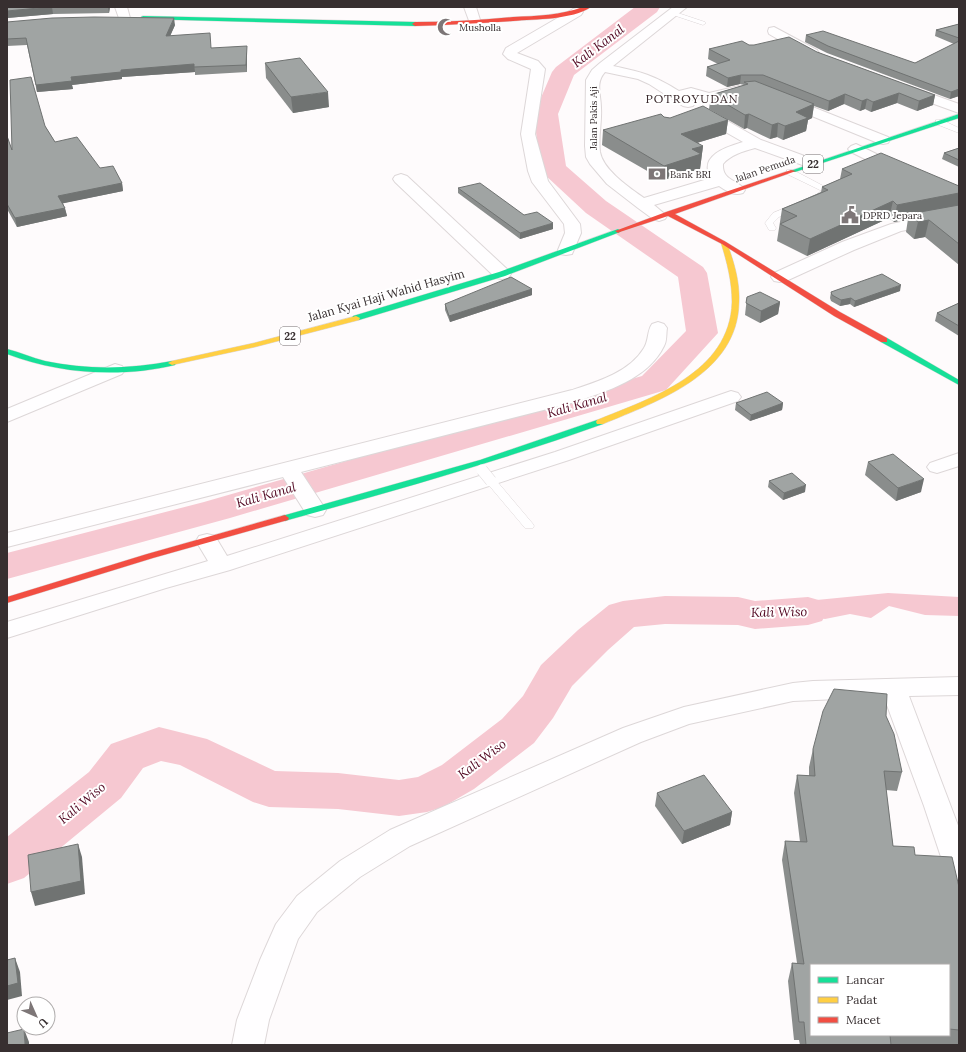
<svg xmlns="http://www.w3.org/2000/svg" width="966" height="1052" font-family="Lora,serif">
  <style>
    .water { fill: #f6c8d1 }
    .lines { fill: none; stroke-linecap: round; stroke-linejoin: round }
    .river { fill: #f6c8d1; fill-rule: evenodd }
    .lane-casing { stroke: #ddd7d8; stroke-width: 1 }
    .street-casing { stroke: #ddd7d8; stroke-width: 2 }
    .fast-casing { stroke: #ddd7d8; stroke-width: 1 }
    .slow-casing { stroke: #ddd7d8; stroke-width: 1 }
    .jam-casing { stroke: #ddd7d8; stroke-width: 1 }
    .lane { fill: #fffeff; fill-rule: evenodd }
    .street { fill: #fffeff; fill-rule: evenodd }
    .fast { fill: #16e098; fill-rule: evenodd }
    .slow { fill: #ffcf43; fill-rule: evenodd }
    .jam { fill: #f24e42; fill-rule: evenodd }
    .lane-bridge-casing { stroke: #ddd7d8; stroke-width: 12; stroke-linecap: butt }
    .lane-bridge { stroke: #fffeff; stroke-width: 11 }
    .wall { fill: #8a8d8c; fill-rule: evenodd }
    .shaded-wall { fill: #707372 }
    .building { fill: #a0a4a3; stroke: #707372 }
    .labels { text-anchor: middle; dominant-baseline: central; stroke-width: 4; stroke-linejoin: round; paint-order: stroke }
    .far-poi-label { font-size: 10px; fill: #372f30; stroke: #fff; text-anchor: start }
    .far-street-label { font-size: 10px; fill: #372f30; stroke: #fff }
    .shield { fill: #fff; stroke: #736d6e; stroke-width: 1 }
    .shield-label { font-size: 11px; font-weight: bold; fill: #372f30 }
    .far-quarter-label { font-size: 12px; letter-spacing: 1px; fill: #39282b; stroke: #fff }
    .street-label { font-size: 12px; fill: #372f30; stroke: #fff }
    .water-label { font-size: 13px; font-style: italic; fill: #510620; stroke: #fff }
  </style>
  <rect width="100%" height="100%" fill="#fefbfc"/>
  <path class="water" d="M888 593 959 597V616L925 615 889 606 871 618 850 614 825 619 804 615 780 617 764 620 755 615 766 607 786 603Z"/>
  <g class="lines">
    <g class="river">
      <path d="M635 7H660L657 12 574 75 558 114 566 166 606 201 703 267 707 273 718 333 666 390 230 518 7 579V553L204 502 642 376 686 331 678 277 586 213 544 174 540 168 534 114 552 72 556 67Z"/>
      <path d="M665 596 738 597 755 601 808 597 822 601 828 611 822 621 808 625 755 629 738 625 665 624 634 627 608 650 572 686 553 718 534 743 474 789 443 807 427 812 399 816 338 809 269 807 253 802 180 765 161 761 143 768 121 798 24 878 7 884V837L89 772 111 744 159 727 207 739 275 771 338 773 399 780 418 777 442 765 502 719 523 696 541 665 578 630 609 605 623 601Z"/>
    </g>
    <g class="lane-casing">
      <g id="lane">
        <path d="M672 11 705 22 706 23 703 25 670 14V12Z"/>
        <path d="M936 120H942L959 128V133L936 124Z"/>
        <path d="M787 170H793L831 190C829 195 824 198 818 197V193L822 191 787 174Z"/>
        <path d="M792 205H798L799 207 779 217 773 223 776 228 775 230H769L765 223 773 213Z"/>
        <path d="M491 478 495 479 533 524 534 526 533 528H525L487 483 486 481Z"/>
      </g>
    </g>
    <g class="street-casing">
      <g id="street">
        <path d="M115 7H127L130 18 128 21H120Z"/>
        <path d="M464 7H476L481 23 479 26H471Z"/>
        <path d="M673 7H687L613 66C642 72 653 75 679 91L691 88 709 93 739 86 744 87 746 90 744 93 709 101 691 96 689 97 695 103 693 106 688 107 683 106 649 84 638 79 605 72C595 83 601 95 601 108 602 122 598 137 600 152 603 170 630 188 644 198L711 178C698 156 726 147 743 142L701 118 695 117 693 114C696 109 702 108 708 110L761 140 818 161 821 164 818 167 813 169 808 167 755 148C744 151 730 155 723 164 722 181 737 179 745 190L743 193C733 196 727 191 719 186L654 205 667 216 665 219 659 221 653 219 638 208 607 184 590 164 586 157 585 146 586 80 592 70 600 63Z"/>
        <path d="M577 8 581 9 583 12 581 15 517 53 538 61 545 69 535 134 548 181 580 224 581 233 572 254 566 255 560 254 558 250 565 233 564 224 532 182 528 171 521 134 531 69 508 59 503 54 506 48 573 9Z"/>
        <path d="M774 27 817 50 819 53 817 56H807L769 34 768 31 769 28Z"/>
        <path d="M906 85 959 104V113L901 92 899 89 901 86Z"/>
        <path d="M785 96 888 137 890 140 888 143 883 144 878 143 780 103 778 100 780 97Z"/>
        <path d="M856 144 903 167 906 170 903 173 898 175 893 173 851 152 848 149 851 146Z"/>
        <path d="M401 174 407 176 508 270 511 274 508 278 502 279 496 278 395 182 393 179 395 176Z"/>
        <path d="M959 210V220L901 231 854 250 786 281 780 282 774 281 771 277 774 273 842 242 891 224Z"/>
        <path d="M658 322 664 324 667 328C666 334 667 341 664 346 648 379 607 391 575 402L301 472 326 510 323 515 315 517 307 515 283 477 7 547V533L572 390C597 382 630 372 644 348 649 340 647 331 652 324Z"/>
        <path d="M115 364 122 366 125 370 122 374 7 422V409Z"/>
        <path d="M731 391 738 393 741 397 738 401 569 460 230 570 166 588 7 638V622L208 561 196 541 199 536 207 534 215 536 227 556 555 452Z"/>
        <path d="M959 453V466L937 473 930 471 927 467 930 463Z"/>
        <path d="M959 677V695L909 696 959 828V880L949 877 945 869 924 806 884 697 793 701 689 724 641 742 410 846 360 877 317 912 298 939 269 1020 264 1045H232L237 1020 260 960 276 924 297 896 340 861 390 830 623 728 684 707 793 683 813 681Z"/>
      </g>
    </g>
    <g class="fast-casing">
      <g id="fast">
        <path d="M143 16 415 22 418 24 415 26 141 19V17Z"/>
        <path d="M959 114V118L795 172 790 171Z"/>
        <path d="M618 229 621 231 620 232 505 276 359 320H353L352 318 353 316 499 272Z"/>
        <path d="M881 338H887L959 380V385L881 342Z"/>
        <path d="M7 349C20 352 32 358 45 361 87 370 130 369 172 361L176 363 175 365C121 378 59 374 7 354Z"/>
        <path d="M597 420H600L604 422 603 424C500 461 394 491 288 520L285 521 281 518 282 516 480 460Z"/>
      </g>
    </g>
    <g class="slow-casing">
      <g id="slow">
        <path d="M724 241 727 243C734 262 740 282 739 302 738 374 658 401 603 424H597L596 422 597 420C651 398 730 373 732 302 732 282 727 262 721 243Z"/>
        <path d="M356 316 360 318 359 320 255 347 172 365 168 363 172 361 254 343Z"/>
      </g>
    </g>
    <g class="jam-casing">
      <g id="jam">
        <path d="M583 7H591C572 20 535 19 513 21 480 23 448 25 415 26L412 24 415 22C448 22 481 20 513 17 537 16 561 15 583 7Z"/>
        <path d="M791 170 796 171 675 214 726 242 840 312 887 338V342H881L834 316 722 244 668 216 620 232 618 233 615 231 666 212Z"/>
        <path d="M285 515 289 518 288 520 153 558 7 603V597L147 554Z"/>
      </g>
    </g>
    <use href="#lane" class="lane"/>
    <use href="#street" class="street"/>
    <use href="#fast" class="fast"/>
    <use href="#slow" class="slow"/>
    <use href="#jam" class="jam"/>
    <g class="lane-bridge-casing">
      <path id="lane-bridge" d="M482 470 491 481"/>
    </g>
    <use href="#lane-bridge" class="lane-bridge"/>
  </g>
  <g class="wall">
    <path d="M7 7H110L109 13 53 14 7 18Z"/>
    <path d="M7 22 175 25 170 36 212 48 247 53V72L195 75V72L122 77V79L72 85 73 89 37 92 27 45 7 46Z"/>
    <path d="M959 24V96L950 99 827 53 805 42 806 35 915 63 954 44 935 36 936 30Z"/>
    <path d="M749 45 817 52 935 95 933 105 917 111 897 103 871 112 865 109 860 111 844 104 828 111 814 106 812 118 808 120 806 131 783 140 777 137 770 139 747 128 744 129 709 109 711 95 744 85 740 84 727 87 706 76 707 67 718 64 708 59 709 49Z"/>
    <path d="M265 63 329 107 293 113 266 78Z"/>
    <path d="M664 117 670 118 728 120 726 134 697 143 703 146 700 169 663 180 602 145 603 130Z"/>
    <path d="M45 126 55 142 100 168 122 183 123 191 63 203 67 216 17 227 7 209V136L12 150Z"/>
    <path d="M959 148V167L942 159 944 153Z"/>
    <path d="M842 169 959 186V265L925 237 914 239 906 232 908 219 894 222 889 218 807 256 777 241 782 209 821 192 822 187 840 179Z"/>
    <path d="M458 188 524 215 553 229 520 239 458 193Z"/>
    <path d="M532 289V295L450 322 445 310V304Z"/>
    <path d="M900 291 854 307 850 304 840 306 831 301 830 298 831 292Z"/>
    <path d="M747 297 780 302 778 314 760 323 745 315Z"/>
    <path d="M959 303V336L935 321 937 313Z"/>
    <path d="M736 403H783L782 410 750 421 735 410Z"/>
    <path d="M868 462 921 492 896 501 865 475Z"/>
    <path d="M769 481 805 492 783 500 768 487Z"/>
    <path d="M886 716 902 772 897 791 886 790 893 846 915 855 959 887V1045L891 1044V1045H800L799 1040H794L788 981 792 963H797L782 860 785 841 800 842 794 793 797 775 809 776V767L813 749ZM949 965V1035H811Z"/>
    <path d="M657 793 732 812 730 825 682 844 655 806Z"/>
  </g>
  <g class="shaded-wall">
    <path d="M52 7 53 14 7 18V11Z"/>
    <path d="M108 7H110L109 13Z"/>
    <path d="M174 18 175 25 167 43 166 36Z"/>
    <path d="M247 46V72L246 65Z"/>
    <path d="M194 64 195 72 122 77V79L72 85 73 89 37 92 36 85 71 77 121 70Z"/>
    <path d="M741 75 740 84 727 87 728 78Z"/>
    <path d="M959 89V96L950 99 951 92Z"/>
    <path d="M328 92 329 107 293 113 291 97Z"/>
    <path d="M899 93 897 103 871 112 873 102Z"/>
    <path d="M845 94 844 104 828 111 829 101Z"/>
    <path d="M935 95 933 105 917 111 919 101Z"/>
    <path d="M867 99 865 109 860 111 862 101Z"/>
    <path d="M814 104 812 118 808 120 806 131 783 140 785 126 796 112Z"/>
    <path d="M749 114 747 128 744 129 745 115Z"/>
    <path d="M728 120 726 134 680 148 681 134Z"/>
    <path d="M778 123 777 137 770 139 772 125Z"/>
    <path d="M703 146 700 169 663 180 664 166 692 149Z"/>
    <path d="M122 183 123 191 60 204 58 196Z"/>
    <path d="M959 193V209L909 214 908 219 894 222 897 205Z"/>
    <path d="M893 201 889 218 807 256 810 239Z"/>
    <path d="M65 208 67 216 17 227 15 218Z"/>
    <path d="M929 220 925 237 914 239 918 222Z"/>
    <path d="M553 223V229L520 239V233Z"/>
    <path d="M901 285 900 291 854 307 855 301Z"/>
    <path d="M532 289V295L450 322 449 316Z"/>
    <path d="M851 298 850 304 840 306 841 300Z"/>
    <path d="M780 302 778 314 760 323 761 311Z"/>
    <path d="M783 403 782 410 750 421 751 415Z"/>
    <path d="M924 479 921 492 896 501 898 488Z"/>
    <path d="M806 485 805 492 783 500 784 493Z"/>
    <path d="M732 812 730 825 682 844 684 831Z"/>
    <path d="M78 844 82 857 85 894 35 906 31 892Z"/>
    <path d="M15 958 20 972 22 996 7 1000V986Z"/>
    <path d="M24 1029 29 1042V1045H25Z"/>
  </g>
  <g class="building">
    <path d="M7 7H49L7 11Z"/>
    <path d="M94 17 174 18 166 36 210 33 211 48 247 46 246 65 194 67V64L121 70V72L71 77 72 81 36 85 26 38 7 39V22L52 18Z"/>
    <path d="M959 24V38L936 30Z"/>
    <path d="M823 31 915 63 959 41V89L951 92 828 46 806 35Z"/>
    <path d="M789 37 817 52 935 95 919 101 899 93 873 102 867 99 862 101 845 94 829 101 763 75H741L728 78 707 67 730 60 709 49 742 41 749 45H754Z"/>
    <path d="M300 58 328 92 291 97 265 63Z"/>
    <path d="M31 77 45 126 55 142 77 137 100 168 113 166 122 183 58 196 65 208 15 218 7 204V136L12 150 10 80Z"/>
    <path d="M755 81 814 104 796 112 808 118 785 126 778 123 772 125 749 114 745 115 711 95 748 84 744 82Z"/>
    <path d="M703 106 728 120 681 134 703 146 692 149 701 154 664 166 603 130 661 114 664 117 670 118Z"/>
    <path d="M959 148V160L944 153Z"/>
    <path d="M881 153 959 186V193L897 205 893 201 810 239 780 224 797 216 782 209 828 190 822 187 852 174 842 169Z"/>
    <path d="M480 183 524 215 537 212 553 223 520 233 458 188Z"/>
    <path d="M959 205V244L929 220 918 222 909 214Z"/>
    <path d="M882 274 901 285 855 301 851 298 841 300 832 295 831 292Z"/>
    <path d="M511 277 532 289 449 316 445 304Z"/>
    <path d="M760 292 780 302 761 311 746 303 747 297Z"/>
    <path d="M959 303V326L937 313Z"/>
    <path d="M767 392 783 403 751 415 736 403Z"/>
    <path d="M893 454 924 479 898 488 868 462Z"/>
    <path d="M792 473 806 485 784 493 769 481Z"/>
    <path d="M834 689 887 694 886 716 894 734 902 772 884 771 893 846 914 847 915 855 952 857 959 887V1030L949 1029V965H811V1035H890L891 1045H806L804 1022H799L792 963 804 964 785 841 807 842 797 775 815 776 813 749 823 711Z"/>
    <path d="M704 775 732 812 684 831 657 793Z"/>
    <path d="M78 844 81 881 31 892 28 855Z"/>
    <path d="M15 958 18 983 7 986V960Z"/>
    <path d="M24 1029 25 1045H7V1033Z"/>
  </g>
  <defs>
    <g id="mosque-bare" transform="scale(1.38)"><path d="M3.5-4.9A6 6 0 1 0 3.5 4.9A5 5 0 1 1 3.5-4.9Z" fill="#7d7677" stroke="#fff" stroke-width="2.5" paint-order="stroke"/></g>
    <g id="bank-bare" transform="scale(1.38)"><path d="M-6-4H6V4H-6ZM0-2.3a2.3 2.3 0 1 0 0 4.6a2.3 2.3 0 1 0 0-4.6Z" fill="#7d7677" stroke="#fff" stroke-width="2.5" paint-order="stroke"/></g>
    <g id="civic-bare" transform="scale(1.38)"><path d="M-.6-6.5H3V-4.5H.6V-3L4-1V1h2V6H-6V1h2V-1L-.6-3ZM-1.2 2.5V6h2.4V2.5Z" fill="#7d7677" stroke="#fff" stroke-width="2.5" paint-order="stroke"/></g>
  </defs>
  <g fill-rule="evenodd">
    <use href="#mosque-bare" x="446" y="27"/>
    <use href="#bank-bare" x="657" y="174"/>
    <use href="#civic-bare" x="850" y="215"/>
  </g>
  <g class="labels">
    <g class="far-poi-label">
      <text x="459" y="27">Musholla</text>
      <text x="670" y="174">Bank BRI</text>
      <text x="863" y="215">DPRD Jepara</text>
    </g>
    <g class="far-street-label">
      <text transform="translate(593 118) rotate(-90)">Jalan Pakis Aji</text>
      <text transform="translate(765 169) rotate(-19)">Jalan Pemuda</text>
    </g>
    <g class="shield">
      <rect x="803" y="155" width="20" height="18" rx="3"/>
      <rect x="280" y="327" width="20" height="18" rx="3"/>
    </g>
    <g class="shield-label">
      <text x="813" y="164">22</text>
      <text x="290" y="336">22</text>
    </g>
    <g class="far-quarter-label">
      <text x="692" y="98">POTROYUDAN</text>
    </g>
    <g class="street-label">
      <text transform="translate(386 295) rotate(-16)">Jalan Kyai Haji Wahid Hasyim</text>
    </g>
    <g class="water-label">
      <text transform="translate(598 46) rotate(-37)">Kali Kanal</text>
      <text transform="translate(577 405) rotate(-16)">Kali Kanal</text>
      <text transform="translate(266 495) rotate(-16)">Kali Kanal</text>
      <text transform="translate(779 612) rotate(-1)">Kali Wiso</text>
      <text transform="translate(482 759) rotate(-37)">Kali Wiso</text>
      <text transform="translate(82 803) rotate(-40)">Kali Wiso</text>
    </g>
  </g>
  <rect width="966" height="1052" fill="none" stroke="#372f30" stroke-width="16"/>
  <rect x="810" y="964" width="140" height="72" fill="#ffffff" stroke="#afacac"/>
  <rect x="818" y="977" width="20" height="6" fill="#16e098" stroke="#afacac"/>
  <text x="846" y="984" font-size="12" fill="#372f30">Lancar</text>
  <rect x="818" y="997" width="20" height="6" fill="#ffcf43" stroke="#afacac"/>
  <text x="846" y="1004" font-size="12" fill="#372f30">Padat</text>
  <rect x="818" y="1017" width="20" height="6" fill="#f24e42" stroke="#afacac"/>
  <text x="846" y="1024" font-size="12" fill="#372f30">Macet</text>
  <g transform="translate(36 1016) rotate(135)"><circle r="19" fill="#ffffff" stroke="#afacac"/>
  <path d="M0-3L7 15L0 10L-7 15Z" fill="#7d7677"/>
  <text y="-6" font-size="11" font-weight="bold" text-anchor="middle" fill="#372f30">U</text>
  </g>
</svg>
